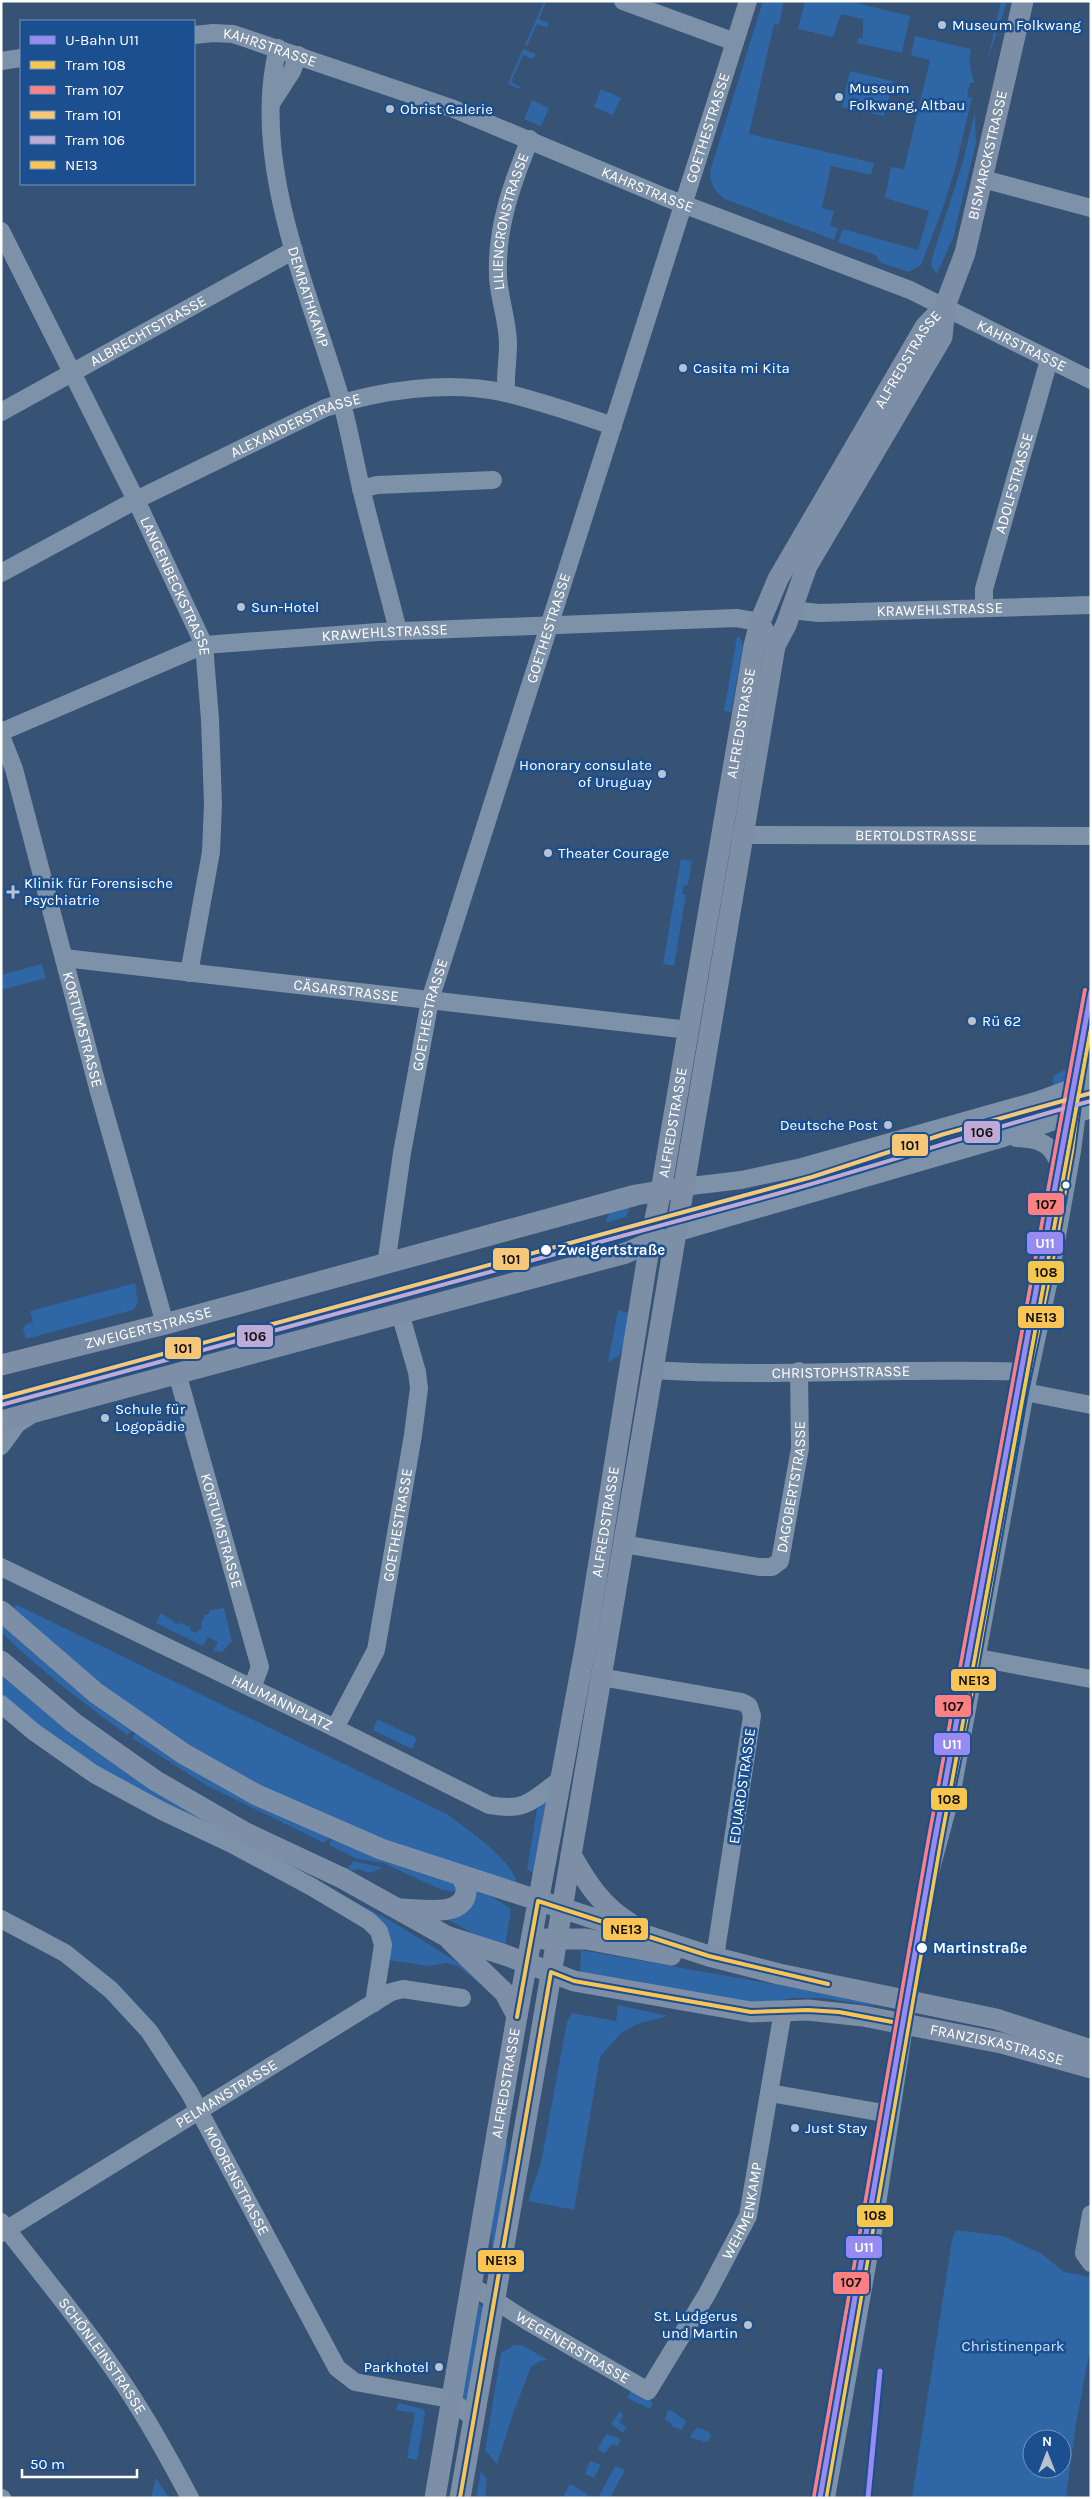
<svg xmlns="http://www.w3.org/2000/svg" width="1092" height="2499" font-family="Karla,sans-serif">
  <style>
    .green { fill: #2f66a5; fill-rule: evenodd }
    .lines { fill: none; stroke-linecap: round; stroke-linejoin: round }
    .minor { stroke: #7d92a8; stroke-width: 18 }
    .major { stroke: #7d8ea7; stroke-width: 21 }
    .tram { stroke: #7e92a7; stroke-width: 1 }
    .bus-1-casing { stroke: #1b4f8f; stroke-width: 8 }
    .bus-1 { stroke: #fcc553; stroke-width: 4 }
    .tram-1-casing { stroke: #1b4f8f; stroke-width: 8 }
    .tram-2-casing { stroke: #1b4f8f; stroke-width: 8 }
    .tram-3-casing { stroke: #1b4f8f; stroke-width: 8 }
    .tram-4-casing { stroke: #1b4f8f; stroke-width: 8 }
    .tram-1 { stroke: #f7c74d; stroke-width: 4 }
    .tram-2 { stroke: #ff8082; stroke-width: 4 }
    .tram-3 { stroke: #f5c776; stroke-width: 4 }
    .tram-4 { stroke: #bfaad5; stroke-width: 4 }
    .metro-1-casing { stroke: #1b4f8f; stroke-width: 9 }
    .metro-1 { stroke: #978bf3; stroke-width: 5 }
    .poi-dot { fill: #b9c2ce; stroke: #1b4f8f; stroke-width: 2 }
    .bus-dot { fill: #fff; stroke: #1b4f8f; stroke-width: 2 }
    .labels { text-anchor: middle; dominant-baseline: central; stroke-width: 5; stroke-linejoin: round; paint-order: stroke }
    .poi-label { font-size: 15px; fill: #fff; stroke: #1b4f8f; text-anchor: start }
    .street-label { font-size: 15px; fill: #fff; stroke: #1b4f8f }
    .stop-label { font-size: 15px; font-weight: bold; fill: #fff; stroke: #1b4f8f; text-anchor: start }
    .park-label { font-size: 15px; fill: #cfe3fa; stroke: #1b4f8f }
    .line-badge { stroke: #1b4f8f; stroke-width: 2 }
    .badge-label { font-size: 14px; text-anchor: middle; font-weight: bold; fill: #fff }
    .pale-badge-label { font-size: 14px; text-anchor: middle; font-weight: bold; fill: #111 }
  </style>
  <rect width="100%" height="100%" fill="#365274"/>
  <g class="green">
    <path d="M544 1H546L539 19 549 23 547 28 537 24 527 46 525 45Z"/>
    <path d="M763 1H784L779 25 774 24 749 134 874 163 871 175 831 166 822 208 834 211 830 226 838 228 834 240 725 199C712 189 708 181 712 165Z"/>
    <path d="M805 1H848L910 16 902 53 857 43 858 38H863V19L841 14 833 37 798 29Z"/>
    <path d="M1001 1H1007L987 62Z"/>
    <path d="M915 36 971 49 969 59 974 83H970L967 97 972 98 956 165 942 211 921 265 909 272 881 263 875 255 838 242 843 229 918 250 929 211 885 198 891 167 904 169 930 60 911 55Z"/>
    <path d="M523 49 536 54 533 59 523 55 511 82 521 87 520 89 508 84Z"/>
    <path d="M850 71 893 81 884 116 842 107Z"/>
    <path d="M601 89 621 98 613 115 594 107Z"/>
    <path d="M532 100 549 108 541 126 524 119Z"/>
    <path d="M975 112 976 143 953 238 937 274 931 266 932 258 962 165Z"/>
    <path d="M737 637H740L743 646 731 712 724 711Z"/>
    <path d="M681 859 692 861 688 885H684L682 894 686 895 674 966 663 964Z"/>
    <path d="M42 964 46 978 1 990V975Z"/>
    <path d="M1064 1070H1072L1063 1082 1053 1088V1076Z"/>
    <path d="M627 1207 630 1208 626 1217 605 1223 610 1211Z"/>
    <path d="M135 1283 138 1303 133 1310 26 1339 23 1329 26 1324 33 1322 30 1311Z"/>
    <path d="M618 1310 628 1313 623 1347 619 1356 608 1362Z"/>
    <path d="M17 1605 447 1814C466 1829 513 1859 517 1884L339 1824 263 1787 187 1745 60 1655 12 1609Z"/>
    <path d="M224 1608 232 1641 222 1652 213 1651 218 1642 208 1637 203 1646 156 1623 161 1613 177 1624 180 1623 190 1627 191 1631 196 1633 202 1628 201 1623 205 1615H208L210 1610Z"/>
    <path d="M1 1625 65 1680 133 1731 127 1735C83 1703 39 1669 1 1632Z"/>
    <path d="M1 1673 219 1828 396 1924 462 1965 483 1982 480 1984 458 1966 447 1963 430 1966 387 1960 388 1943 223 1835 82 1758 1 1697Z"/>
    <path d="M377 1719 417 1738 412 1749 373 1730Z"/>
    <path d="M136 1733 330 1838 328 1841 326 1840 324 1843 206 1785 132 1738Z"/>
    <path d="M545 1800 546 1802 533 1873 527 1869 538 1803Z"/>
    <path d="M332 1839 457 1884 459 1892 442 1890 383 1863 357 1859 329 1845Z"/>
    <path d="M353 1861 380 1867 383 1868 369 1873 359 1869 352 1871 345 1869 352 1864Z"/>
    <path d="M473 1889 491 1896 511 1909 505 1947 472 1933 445 1918Z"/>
    <path d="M581 1950 874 2002 873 2006 822 1998H793L751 2006 580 1972Z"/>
    <path d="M618 2005 668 2016 637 2024 621 2033 600 2057 574 2210 528 2201 541 2163 567 2022 572 2013 616 2021Z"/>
    <path d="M504 2142 508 2143 502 2201 495 2249H492L491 2225Z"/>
    <path d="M956 2230 1003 2236 1042 2254 1064 2272 1091 2277V2344L1076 2424 1066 2498 912 2497 952 2240ZM1032 2439H1062V2469H1032Z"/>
    <path d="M479 2303 484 2309 467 2404 462 2397Z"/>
    <path d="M514 2345H522L548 2360 540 2361 531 2367 514 2411 497 2464 485 2450 501 2353Z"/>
    <path d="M632 2389 653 2402 650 2409 627 2398Z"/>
    <path d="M398 2403 424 2409 425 2414 417 2460 407 2458 415 2413 396 2410Z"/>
    <path d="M671 2410 686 2421 682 2430 672 2426V2424L665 2420 667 2411Z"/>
    <path d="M620 2411 623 2416 619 2422 627 2428 623 2433 611 2424Z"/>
    <path d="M697 2427 709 2432 711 2436 707 2442 691 2438V2435Z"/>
    <path d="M606 2434 619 2438 620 2442 617 2446 612 2444 605 2453 599 2451 598 2448Z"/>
    <path d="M590 2461 601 2465 594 2478 585 2474Z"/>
    <path d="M615 2466 625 2470 610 2498H598Z"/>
    <path d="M481 2471 487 2480 485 2498H476Z"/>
    <path d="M156 2478 169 2498H151Z"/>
    <path d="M570 2484 588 2494 586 2498H566L564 2495Z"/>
  </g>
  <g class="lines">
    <g class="minor">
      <path d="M623 1 735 42"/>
      <path id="s1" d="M194 35 213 33 233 34 454 109 667 198 910 290 1091 380"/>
      <path id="s2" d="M278 48C249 161 310 293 341 400 350 432 355 464 363 496 374 541 387 586 398 631"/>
      <path d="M1 61 21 58"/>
      <path d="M272 102 292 71 298 55"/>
      <path d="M983 179 1091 208"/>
      <path id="s3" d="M1 231 136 500 204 645 210 719 213 804 211 852 189 973"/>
      <path id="s4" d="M506 393C505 377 508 360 508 344 508 321 499 299 498 276 496 227 512 184 530 139"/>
      <path id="s5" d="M1 412 294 250"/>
      <path d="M361 489 377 485 493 480"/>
      <path id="s6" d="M1 573 136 500 325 408C381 390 448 380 506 393 542 402 578 414 613 426"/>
      <path id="s7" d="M984 608V589L1049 360"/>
      <path id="s8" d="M790 610 819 613 1091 605"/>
      <path id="s9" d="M1 732 204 645 378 632 736 618 760 622 775 646"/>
      <path id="s10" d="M1 736 14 769 99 1092 165 1324"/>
      <path id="s11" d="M741 835 1091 836"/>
      <path id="s12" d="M64 958 689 1030"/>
      <path d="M1016 1138C1051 1139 1054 1150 1066 1181"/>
      <path d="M683 1187 741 1180 802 1167 1039 1100 1088 1082"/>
      <path d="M675 1233 1003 1138 1091 1109"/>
      <path id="s13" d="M386 1265 402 1153 430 1000 748 1"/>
      <path id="s14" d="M652 1370C777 1378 903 1367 1029 1372"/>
      <path id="s15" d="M177 1373 260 1667 252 1688"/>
      <path d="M1025 1392 1091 1405"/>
      <path d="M1 1446 17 1424 31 1415"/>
      <path id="s16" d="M623 1544 759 1567H772L780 1561 800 1448 799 1371"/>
      <path id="s17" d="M1 1567 335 1728 489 1805C526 1812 533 1800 561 1779"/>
      <path d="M978 1658 1091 1679"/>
      <path d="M601 1677 742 1702 749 1706 752 1716 715 1957"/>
      <path d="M1 1704 34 1732 94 1774 162 1811 230 1843 312 1887 369 1921 379 1931 383 1945 374 2003"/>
      <path id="s18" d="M335 1728 376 1650 413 1435 419 1388 417 1372 400 1313"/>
      <path id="s19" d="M1 1919 65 1953 111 1990 149 2031 189 2092 337 2368 355 2382 450 2399 473 2418"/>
      <path d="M770 2093 889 2114"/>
      <path d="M1091 2214 1084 2253 1091 2263"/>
      <path id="s20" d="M1 2222C43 2276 87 2329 125 2386 149 2422 170 2460 190 2498"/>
      <path id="s21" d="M1 2233 391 1992 403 1989 462 1998"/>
      <path id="s22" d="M472 2286 527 2321 648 2391 707 2294 748 2216 783 2011"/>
      <path d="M1 2498H2"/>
      <path d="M826 2498 873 2231 917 1940 928 1880 952 1791 1025 1392 1051 1270 1072 1151 1091 1003"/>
    </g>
    <g class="major">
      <path id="s23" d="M1 1365 165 1324 636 1195 673 1189"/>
      <path d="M1 1421 626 1253 660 1238"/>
      <path d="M1 1611 96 1693 184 1754 257 1795 381 1849 709 1956 779 1974 996 2019 1091 2050"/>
      <path id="s24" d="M1 1661 74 1723 156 1781 246 1833 342 1878 446 1936 508 1956 574 1981 751 2012 808 2010 863 2016 1001 2043 1091 2068"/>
      <path d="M571 1855C587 1883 602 1907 631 1924"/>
      <path d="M401 1909C419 1909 462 1918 466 1893 467 1886 464 1880 460 1875"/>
      <path d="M543 1939H586L671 1955"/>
      <path d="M450 1940 505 1993 517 2016"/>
      <path id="s25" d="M435 2498 517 2016 586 1643 650 1242 661 1191 754 646 760 622 778 579 925 327 945 306"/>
      <path id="s26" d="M460 2498 538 2051 775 646 786 625 807 566 942 337 945 306 965 253 1023 1"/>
    </g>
    <path class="tram" d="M860 1162 911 1152"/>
    <g class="bus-1-casing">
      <g id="bus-1">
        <path d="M517 2017 538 1901 709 1956 828 1984"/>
        <path d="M460 2498 551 1972 574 1981 751 2012 808 2010 839 2012 903 2024 928 1880 952 1791 970 1701 1025 1392 1051 1270 1072 1151 1091 1005"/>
      </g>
    </g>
    <use href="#bus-1" class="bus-1"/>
    <g class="tram-1-casing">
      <path id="tram-1" d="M826 2498 940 1845 1091 1027"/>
    </g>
    <g class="tram-2-casing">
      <path id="tram-2" d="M814 2497 928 1843 1085 990"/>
    </g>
    <g class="tram-3-casing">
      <path id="tram-3" d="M1 1398 812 1177 944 1134 1091 1093"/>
    </g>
    <g class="tram-4-casing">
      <path id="tram-4" d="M1 1405C261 1334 521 1265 780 1193 884 1164 986 1129 1091 1101"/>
    </g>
    <use href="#tram-1" class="tram-1"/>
    <use href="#tram-2" class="tram-2"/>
    <use href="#tram-3" class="tram-3"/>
    <use href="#tram-4" class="tram-4"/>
    <g class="metro-1-casing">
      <g id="metro-1">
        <path d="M820 2498 934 1844 1091 992"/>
        <path d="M868 2498 880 2371"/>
      </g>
    </g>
    <use href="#metro-1" class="metro-1"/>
  </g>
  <g class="poi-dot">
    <circle cx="942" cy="25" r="5"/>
    <circle cx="839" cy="97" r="5"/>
    <circle cx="390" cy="109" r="5"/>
    <circle cx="683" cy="368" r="5"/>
    <circle cx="241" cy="607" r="5"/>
    <circle cx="662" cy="774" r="5"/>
    <circle cx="548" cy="853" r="5"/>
    <path d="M10.5 884.5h5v5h5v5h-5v5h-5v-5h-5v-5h5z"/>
    <circle cx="972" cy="1021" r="5"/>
    <circle cx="888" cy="1125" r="5"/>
    <circle cx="105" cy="1418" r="5"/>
    <circle cx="795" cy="2128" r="5"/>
    <circle cx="748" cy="2325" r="5"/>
    <circle cx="439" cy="2367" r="5"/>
  </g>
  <g class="bus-dot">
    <circle cx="1066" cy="1185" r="4.5"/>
    <circle cx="546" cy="1250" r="6"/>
    <circle cx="922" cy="1948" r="6"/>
  </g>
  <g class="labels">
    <g class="poi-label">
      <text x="952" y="25">Museum Folkwang</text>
      <text x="849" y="88">Museum<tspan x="849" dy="17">Folkwang, Altbau</tspan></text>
      <text x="400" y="109">Obrist Galerie</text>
      <text x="693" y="368">Casita mi Kita</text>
      <text x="251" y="607">Sun-Hotel</text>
      <text x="652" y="765" text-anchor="end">Honorary consulate<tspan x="652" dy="17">of Uruguay</tspan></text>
      <text x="558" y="853">Theater Courage</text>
      <text x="24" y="883">Klinik für Forensische<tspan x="24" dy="17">Psychiatrie</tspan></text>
      <text x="982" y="1021">Rü 62</text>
      <text x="878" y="1125" text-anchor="end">Deutsche Post</text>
      <text x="115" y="1409">Schule für<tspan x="115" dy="17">Logopädie</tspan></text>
      <text x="805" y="2128">Just Stay</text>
      <text x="738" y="2316" text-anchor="end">St. Ludgerus<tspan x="738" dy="17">und Martin</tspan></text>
      <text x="429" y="2367" text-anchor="end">Parkhotel</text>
    </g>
    <g class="street-label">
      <text stroke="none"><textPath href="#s1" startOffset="78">KAHRSTRASSE</textPath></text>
      <text stroke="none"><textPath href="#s13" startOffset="1184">GOETHESTRASSE</textPath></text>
      <text stroke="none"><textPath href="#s26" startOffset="2419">BISMARCKSTRASSE</textPath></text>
      <text stroke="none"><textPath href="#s1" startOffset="482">KAHRSTRASSE</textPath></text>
      <text stroke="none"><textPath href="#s4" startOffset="174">LILIENCRONSTRASSE</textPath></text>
      <text stroke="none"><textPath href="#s2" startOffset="254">DEMRATHKAMP</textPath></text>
      <text stroke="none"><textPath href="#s5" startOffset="168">ALBRECHTSTRASSE</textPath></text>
      <text stroke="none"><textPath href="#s1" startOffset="888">KAHRSTRASSE</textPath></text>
      <text stroke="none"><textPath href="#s25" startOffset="2206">ALFREDSTRASSE</textPath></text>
      <text stroke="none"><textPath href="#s6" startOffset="330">ALEXANDERSTRASSE</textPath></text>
      <text stroke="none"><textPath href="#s7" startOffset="129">ADOLFSTRASSE</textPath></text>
      <text stroke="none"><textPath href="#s3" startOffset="396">LANGENBECKSTRASSE</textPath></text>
      <text stroke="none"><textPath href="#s8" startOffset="150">KRAWEHLSTRASSE</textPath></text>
      <text stroke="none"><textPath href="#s13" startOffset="659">GOETHESTRASSE</textPath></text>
      <text stroke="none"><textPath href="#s9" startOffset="402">KRAWEHLSTRASSE</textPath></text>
      <text stroke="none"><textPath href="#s25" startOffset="1801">ALFREDSTRASSE</textPath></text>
      <text stroke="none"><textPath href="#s11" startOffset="175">BERTOLDSTRASSE</textPath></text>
      <text stroke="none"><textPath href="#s12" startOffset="284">CÄSARSTRASSE</textPath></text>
      <text stroke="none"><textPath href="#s13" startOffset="254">GOETHESTRASSE</textPath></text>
      <text stroke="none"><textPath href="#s10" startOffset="305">KORTUMSTRASSE</textPath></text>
      <text stroke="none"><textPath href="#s25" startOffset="1396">ALFREDSTRASSE</textPath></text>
      <text stroke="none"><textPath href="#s23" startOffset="152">ZWEIGERTSTRASSE</textPath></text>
      <text stroke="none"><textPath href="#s14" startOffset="189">CHRISTOPHSTRASSE</textPath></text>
      <text stroke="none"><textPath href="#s16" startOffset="236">DAGOBERTSTRASSE</textPath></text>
      <text stroke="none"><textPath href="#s25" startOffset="991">ALFREDSTRASSE</textPath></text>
      <text stroke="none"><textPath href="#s18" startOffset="215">GOETHESTRASSE</textPath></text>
      <text stroke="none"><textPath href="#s15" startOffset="164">KORTUMSTRASSE</textPath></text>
      <text stroke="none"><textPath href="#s17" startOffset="312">HAUMANNPLATZ</textPath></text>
      <text transform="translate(742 1786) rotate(-82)">EDUARDSTRASSE</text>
      <text stroke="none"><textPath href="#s24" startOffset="1090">FRANZISKASTRASSE</textPath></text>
      <text stroke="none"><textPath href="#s25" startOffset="421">ALFREDSTRASSE</textPath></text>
      <text stroke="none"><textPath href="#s21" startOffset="265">PELMANSTRASSE</textPath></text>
      <text stroke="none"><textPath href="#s19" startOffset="361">MOORENSTRASSE</textPath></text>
      <text stroke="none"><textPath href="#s22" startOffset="410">WEHMENKAMP</textPath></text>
      <text stroke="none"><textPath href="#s22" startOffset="118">WEGENERSTRASSE</textPath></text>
      <text stroke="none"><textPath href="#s20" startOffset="168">SCHÖNLEINSTRASSE</textPath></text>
    </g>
    <g class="stop-label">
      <text x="557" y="1250">Zweigertstraße</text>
      <text x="933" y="1948">Martinstraße</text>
    </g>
    <g class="park-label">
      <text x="1013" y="2346">Christinenpark</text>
    </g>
  </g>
  <g class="line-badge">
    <rect x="963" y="1120" width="38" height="24" rx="5" fill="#bfaad5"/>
    <rect x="891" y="1133" width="38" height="24" rx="5" fill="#f5c776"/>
    <rect x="1027" y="1192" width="38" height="24" rx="5" fill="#ff8082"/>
    <rect x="1026" y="1231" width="38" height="24" rx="5" fill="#978bf3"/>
    <rect x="492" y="1247" width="38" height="24" rx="5" fill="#f5c776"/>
    <rect x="1027" y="1260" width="38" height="24" rx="5" fill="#f7c74d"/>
    <rect x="1017" y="1305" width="48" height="24" rx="5" fill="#fcc553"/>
    <rect x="236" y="1324" width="38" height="24" rx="5" fill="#bfaad5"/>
    <rect x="164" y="1336" width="38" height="24" rx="5" fill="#f5c776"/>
    <rect x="950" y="1668" width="47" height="24" rx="5" fill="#fcc553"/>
    <rect x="934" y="1694" width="38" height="24" rx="5" fill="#ff8082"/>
    <rect x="933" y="1732" width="38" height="24" rx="5" fill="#978bf3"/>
    <rect x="930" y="1787" width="38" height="24" rx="5" fill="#f7c74d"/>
    <rect x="602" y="1917" width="47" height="24" rx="5" fill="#fcc553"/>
    <rect x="856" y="2204" width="38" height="24" rx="5" fill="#f7c74d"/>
    <rect x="845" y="2235" width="38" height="24" rx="5" fill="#978bf3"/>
    <rect x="477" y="2249" width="48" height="24" rx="5" fill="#fcc553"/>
    <rect x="832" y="2271" width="38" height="24" rx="5" fill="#ff8082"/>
  </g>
  <g class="badge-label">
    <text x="1045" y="1248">U11</text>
    <text x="952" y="1749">U11</text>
    <text x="864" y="2252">U11</text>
  </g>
  <g class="pale-badge-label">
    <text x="982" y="1137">106</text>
    <text x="910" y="1150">101</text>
    <text x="1046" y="1209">107</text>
    <text x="511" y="1264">101</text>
    <text x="1046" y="1277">108</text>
    <text x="1041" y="1322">NE13</text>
    <text x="255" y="1341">106</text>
    <text x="183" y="1353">101</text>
    <text x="974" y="1685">NE13</text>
    <text x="953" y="1711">107</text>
    <text x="949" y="1804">108</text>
    <text x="626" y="1934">NE13</text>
    <text x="875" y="2220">108</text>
    <text x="501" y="2265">NE13</text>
    <text x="851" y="2287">107</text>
  </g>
  <rect width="1092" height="2499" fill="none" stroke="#ffffff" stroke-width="5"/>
  <rect x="20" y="20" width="175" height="165" fill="#1b4f8f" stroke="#7695bc"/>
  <rect x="30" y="36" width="25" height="8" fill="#978bf3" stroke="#7695bc"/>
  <text x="65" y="45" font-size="15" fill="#ffffff">U-Bahn U11</text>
  <rect x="30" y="61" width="25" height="8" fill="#f7c74d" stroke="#7695bc"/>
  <text x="65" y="70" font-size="15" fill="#ffffff">Tram 108</text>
  <rect x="30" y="86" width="25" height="8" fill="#ff8082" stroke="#7695bc"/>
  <text x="65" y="95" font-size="15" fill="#ffffff">Tram 107</text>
  <rect x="30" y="111" width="25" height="8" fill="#f5c776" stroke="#7695bc"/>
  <text x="65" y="120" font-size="15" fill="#ffffff">Tram 101</text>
  <rect x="30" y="136" width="25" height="8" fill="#bfaad5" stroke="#7695bc"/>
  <text x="65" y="145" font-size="15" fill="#ffffff">Tram 106</text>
  <rect x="30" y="161" width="25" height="8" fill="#fcc553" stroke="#7695bc"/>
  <text x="65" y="170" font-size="15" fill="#ffffff">NE13</text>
  <g transform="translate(1047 2454)"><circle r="24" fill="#1b4f8f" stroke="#7695bc"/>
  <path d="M0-4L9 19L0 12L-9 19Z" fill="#b9c2ce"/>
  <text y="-8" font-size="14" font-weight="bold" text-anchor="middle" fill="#ffffff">N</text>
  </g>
  <path d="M22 2469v8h115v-8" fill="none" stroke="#ffffff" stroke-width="2.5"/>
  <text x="30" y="2469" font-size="15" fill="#ffffff" stroke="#1b4f8f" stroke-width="4" paint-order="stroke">50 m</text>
</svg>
